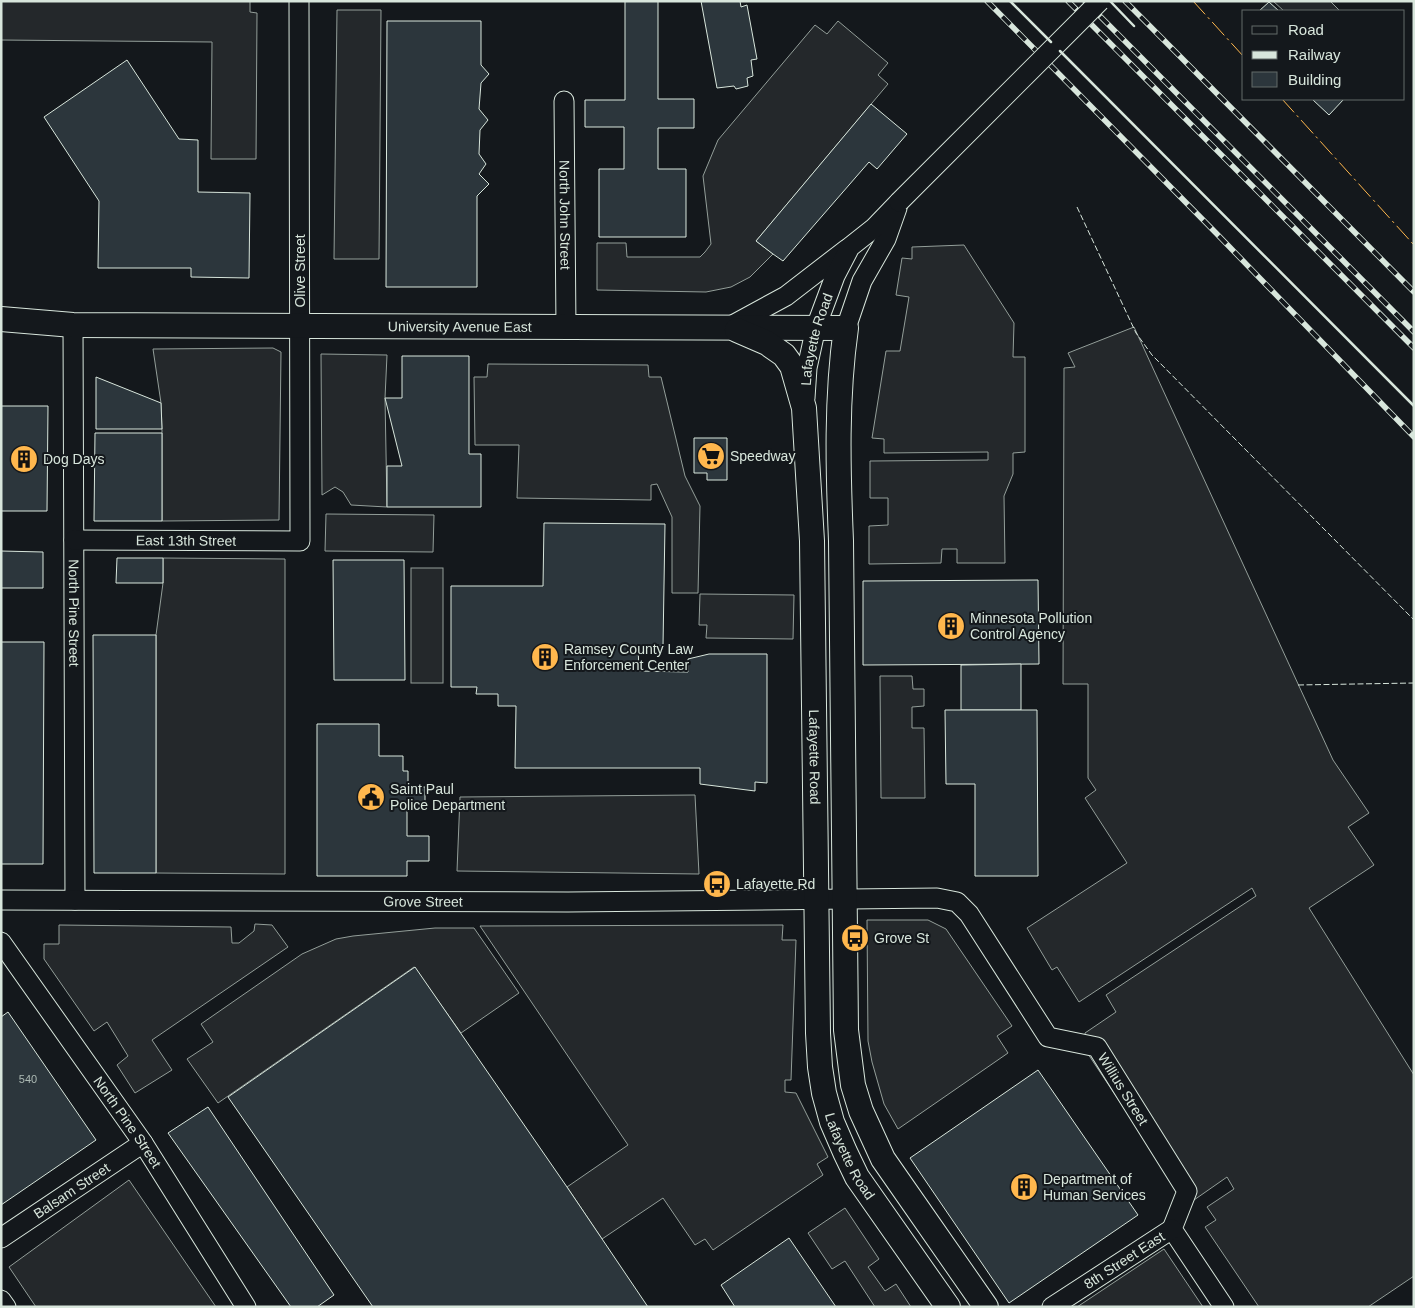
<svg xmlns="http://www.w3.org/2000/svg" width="1415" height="1308" font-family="Helvetica,sans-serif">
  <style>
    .parking { fill: #24282b; stroke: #939e99 }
    .building { fill: #2c363c; stroke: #d8e6dc }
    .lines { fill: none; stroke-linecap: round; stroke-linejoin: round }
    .minor-casing { stroke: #d8e6dc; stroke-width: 21 }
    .major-casing { stroke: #d8e6dc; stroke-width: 26 }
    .minor { stroke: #14181c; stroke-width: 19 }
    .major { stroke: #14181c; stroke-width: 24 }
    .rail-casing { stroke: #d8e6dc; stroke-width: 5.5 }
    .rail { stroke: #14181c; stroke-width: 4; stroke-dasharray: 11; stroke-linecap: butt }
    .minor-bridge-casing { stroke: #d8e6dc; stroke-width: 21; stroke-linecap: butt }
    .minor-bridge { stroke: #14181c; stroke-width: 19 }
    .fence { stroke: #d8e6dc; stroke-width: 1; stroke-dasharray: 6 2.5; stroke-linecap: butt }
    .wall { stroke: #d8e6dc; stroke-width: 2.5 }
    .power { stroke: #ffb74d; stroke-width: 1; stroke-dasharray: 18 4 2.5 4; stroke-linecap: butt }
    .labels { text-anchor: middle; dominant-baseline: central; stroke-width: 4; stroke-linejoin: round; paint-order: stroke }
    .number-label { font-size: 11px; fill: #adbab4 }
    .street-label { font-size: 14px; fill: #d8e6dc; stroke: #14181c }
    .poi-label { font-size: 14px; fill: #d8e6dc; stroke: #14181c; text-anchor: start }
  </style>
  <rect width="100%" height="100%" fill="#14181c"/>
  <g class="parking">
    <path d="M1 1H250V12L257 13 256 159H211L212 42 1 40Z"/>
    <path d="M1273 1H1330L1340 11H1284Z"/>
    <path d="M337 10H381L379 259H334Z"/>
    <path d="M838 21 888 63 878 75 888 84 756 241 773 254 750 277 731 287 706 292 597 290V243H626L627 257H700L705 252 711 244 703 176 718 140 815 25 827 34Z"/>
    <path d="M964 245 1014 323 1013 357H1025V452L1013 453V474L1004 496 1005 563H957V549H942L941 563 869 564V526L888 525V498H870V461L988 460V452L884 453V439L872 438 886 351H900L909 297 896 295 902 258 912 259V247Z"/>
    <path d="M1134 327 1333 760 1369 813 1348 827 1374 865 1309 908 1414 1075V1276L1368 1307H1259L1205 1227 1216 1220 1207 1207 1234 1189 1227 1177 1194 1200 1176 1186 1086 1051 1085 1033 1116 1012 1106 995 1256 896 1252 888 1079 1002 1057 967 1052 970 1027 928 1127 863 1085 798 1096 790 1088 778V684H1063L1064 368 1075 367 1068 353Z"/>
    <path d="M273 348 281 352 279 520 162 521V429L161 403 153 349Z"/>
    <path d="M321 354 387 355 385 398 387 507 351 505 343 492 335 487 322 495Z"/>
    <path d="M488 364 648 365 649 377H661L685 476 700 506 698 593H672V517L657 484 651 485V500L517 498 519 445H475L474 377H487Z"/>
    <path d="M326 514 434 515 433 552 325 551Z"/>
    <path d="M163 558 285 559V874L156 873V635L163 583Z"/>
    <rect x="411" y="568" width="32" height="115"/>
    <path d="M700 594 794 595 793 639 706 638 707 625H699Z"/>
    <path d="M880 676H912L913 689H924V706L912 707V728H924L925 798H881Z"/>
    <path d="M695 795 699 874 457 871 460 797Z"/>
    <path d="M867 920H928L946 929 1012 1026 997 1036 1008 1053 898 1129 884 1104 872 1062 868 1041Z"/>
    <path d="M255 924 272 925 288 947 152 1040 172 1070 135 1093 117 1065 128 1056 107 1022 94 1031 44 959V944H59V925L231 927 232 943H239L254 931Z"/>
    <path d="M783 925 782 940H796L791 1080H785V1092L796 1093 828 1157 817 1164 823 1175 713 1250 705 1239 695 1245 663 1198 602 1239 567 1187 628 1145 480 926Z"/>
    <path d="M435 928H474L519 993 461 1033 414 967 218 1103 187 1059 213 1042 201 1024 302 954 336 939 353 936Z"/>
    <path d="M129 1180 216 1307H36L9 1267Z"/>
    <path d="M845 1208 879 1259 868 1267 885 1291 896 1284 911 1307H875L845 1261 832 1269 808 1233Z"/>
    <path d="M1164 1249 1203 1307H1077Z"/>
  </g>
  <g class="building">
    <path d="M625 1H658V99H694V128H658V169H686V237H599V169H624V127H585V100H625Z"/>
    <path d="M701 1H740L741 7 747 5 757 59 751 60 753 76 747 78 748 86 736 89 734 86 717 88Z"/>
    <path d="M1269 2 1279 11H1259Z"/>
    <path d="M387 21H481V65L489 74 481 83 479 109 488 120 480 130 479 154 486 164 479 174 489 184 477 196V287H386Z"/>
    <path d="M127 60 179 139 198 140V192L250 193 249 278 191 277V268H98L99 201 44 117Z"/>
    <path d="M1312 99H1344L1329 115Z"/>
    <path d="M871 104 907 134 877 169 869 162 783 261 773 254 756 241Z"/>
    <path d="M402 356H469V454H481V507H387V466H402L385 398H402Z"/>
    <path d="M96 377 161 403 162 429H96Z"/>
    <path d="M1 406H48L47 511H1Z"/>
    <path d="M95 433H162V521H94Z"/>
    <path d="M694 438H727V480H707V473H694Z"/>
    <path d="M544 523 665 524 663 646H638L639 671 688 672V659L709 654H767V783L755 782V791L700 784V768H515L516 706H498V694H476L477 687H451V586H543Z"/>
    <path d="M1 551 43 552V588H1Z"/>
    <path d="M117 558H163V583H116Z"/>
    <path d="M333 560H404L405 680H334Z"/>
    <path d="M1038 580 1039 664 863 665V581Z"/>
    <path d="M93 635H156V873H94Z"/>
    <path d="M1 642H44L43 864H1Z"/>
    <path d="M1021 664V710H961V665Z"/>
    <path d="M945 710H1037L1038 876H975V784H946Z"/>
    <path d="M317 724H379V756H403V771H408V787H425V808H407V836H429V861H407V876H317Z"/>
    <path d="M415 967 567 1187 648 1307H373L228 1097Z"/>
    <path d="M8 1012 96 1140 1 1205V1017Z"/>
    <path d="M1038 1070 1138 1215 1009 1303 910 1158Z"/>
    <path d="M208 1107 334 1295 317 1307H291L168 1133Z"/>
    <path d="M789 1238 836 1307H735L721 1285Z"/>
  </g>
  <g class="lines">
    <g class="minor-casing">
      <g id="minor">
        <path id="s1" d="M564 101 566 328"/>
        <path id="s2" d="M73 325 75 900"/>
        <path d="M729 327 786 296 847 249"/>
        <path d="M846 328 862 281 886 239 897 208"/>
        <path id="s3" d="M805 398 807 368 816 327 835 276 850 247 874 228 899 202"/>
        <path id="s4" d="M74 540 300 541 299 1"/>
        <path id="s5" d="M1 900 568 902 937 898 957 902 969 914 1048 1037 1097 1047 1187 1191 1172 1229 1224 1307"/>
        <path id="s6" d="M1 942 143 1143 246 1307"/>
        <path id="s7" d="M1 1238 143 1143"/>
        <path d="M1 1300 6 1307"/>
        <path id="s8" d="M1052 1307 1172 1229"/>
      </g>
    </g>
    <g class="major-casing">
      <g id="major">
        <path id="s9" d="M1 319 73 325 846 328C836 398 838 470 841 541L846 1030 853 1085 861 1111 883 1159 986 1307"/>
        <path id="s10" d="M737 330 767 343 784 355 792 366 804 408 812 541 818 1033 820 1067 824 1093 832 1122 845 1152 857 1177 948 1307"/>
      </g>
    </g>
    <use href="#minor" class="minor"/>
    <use href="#major" class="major"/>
    <g class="rail-casing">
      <g id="rail">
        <path d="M987 1 1216 233 1414 437"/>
        <path d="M1068 1 1414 348"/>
        <path d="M1085 1 1414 332"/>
        <path d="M1125 1 1414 292"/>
      </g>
    </g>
    <use href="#rail" class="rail"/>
    <g class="minor-bridge-casing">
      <path id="minor-bridge" d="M899 202 1100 1"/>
    </g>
    <use href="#minor-bridge" class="minor-bridge"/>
    <g class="fence">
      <path d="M1077 207 1136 333 1152 355 1414 620"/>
      <path d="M1298 685 1414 683"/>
    </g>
    <g class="wall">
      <path d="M1010 1 1051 42"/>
      <path d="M1110 1 1134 26"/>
      <path d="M1060 51 1414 406"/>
    </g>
    <g class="power">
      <path d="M1193 1 1244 57"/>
      <path d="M1282 99 1414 245"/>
    </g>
  </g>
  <defs>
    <g id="supermarket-disc" transform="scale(1.4375)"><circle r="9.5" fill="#ffb74d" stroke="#14181c"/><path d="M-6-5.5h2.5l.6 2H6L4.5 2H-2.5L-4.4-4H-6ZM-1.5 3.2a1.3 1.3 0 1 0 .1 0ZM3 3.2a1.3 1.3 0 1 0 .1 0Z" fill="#111"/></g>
    <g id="building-disc" transform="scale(1.4375)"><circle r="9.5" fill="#ffb74d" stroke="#14181c"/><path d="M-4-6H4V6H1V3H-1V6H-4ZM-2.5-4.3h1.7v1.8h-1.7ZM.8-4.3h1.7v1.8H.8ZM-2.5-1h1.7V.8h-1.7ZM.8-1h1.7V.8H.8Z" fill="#111"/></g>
    <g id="civic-disc" transform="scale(1.4375)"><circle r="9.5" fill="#ffb74d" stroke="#14181c"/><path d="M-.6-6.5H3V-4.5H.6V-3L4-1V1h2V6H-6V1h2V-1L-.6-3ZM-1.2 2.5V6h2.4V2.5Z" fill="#111"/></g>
    <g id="bus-disc" transform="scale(1.4375)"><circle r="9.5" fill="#ffb74d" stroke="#14181c"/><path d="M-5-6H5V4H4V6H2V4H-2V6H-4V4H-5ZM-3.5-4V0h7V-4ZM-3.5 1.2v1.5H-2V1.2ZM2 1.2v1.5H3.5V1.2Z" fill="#111"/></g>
  </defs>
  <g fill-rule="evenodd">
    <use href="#supermarket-disc" x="711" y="456"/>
    <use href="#building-disc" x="24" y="459"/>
    <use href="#building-disc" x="951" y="626"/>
    <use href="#building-disc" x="545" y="657"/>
    <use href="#civic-disc" x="371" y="797"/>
    <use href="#bus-disc" x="717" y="884"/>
    <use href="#bus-disc" x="855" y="938"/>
    <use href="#building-disc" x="1024" y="1187"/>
  </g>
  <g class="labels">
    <g class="number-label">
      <text x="28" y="1079">540</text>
    </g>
    <g class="street-label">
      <text stroke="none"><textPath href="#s1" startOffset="114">North John Street</textPath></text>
      <text transform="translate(300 271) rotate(-90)">Olive Street</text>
      <text stroke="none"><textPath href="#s9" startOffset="459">University Avenue East</textPath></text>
      <text stroke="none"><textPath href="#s3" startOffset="60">Lafayette Road</textPath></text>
      <text stroke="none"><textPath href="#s4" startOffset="112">East 13th Street</textPath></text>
      <text stroke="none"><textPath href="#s2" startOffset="288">North Pine Street</textPath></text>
      <text stroke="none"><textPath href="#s10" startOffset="460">Lafayette Road</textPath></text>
      <text stroke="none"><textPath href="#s5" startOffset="422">Grove Street</textPath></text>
      <text stroke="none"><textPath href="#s5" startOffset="1219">Willius Street</textPath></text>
      <text stroke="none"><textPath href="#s6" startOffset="220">North Pine Street</textPath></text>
      <text stroke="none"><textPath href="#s10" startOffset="865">Lafayette Road</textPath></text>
      <text stroke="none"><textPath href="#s7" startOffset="85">Balsam Street</textPath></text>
      <text stroke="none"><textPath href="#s8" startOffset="86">8th Street East</textPath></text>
    </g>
    <g class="poi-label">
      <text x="730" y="456">Speedway</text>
      <text x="43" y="459">Dog Days</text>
      <text x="970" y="618">Minnesota Pollution<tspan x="970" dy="16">Control Agency</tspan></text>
      <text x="564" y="649">Ramsey County Law<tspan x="564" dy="16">Enforcement Center</tspan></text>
      <text x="390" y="789">Saint Paul<tspan x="390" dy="16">Police Department</tspan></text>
      <text x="736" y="884">Lafayette Rd</text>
      <text x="874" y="938">Grove St</text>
      <text x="1043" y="1179">Department of<tspan x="1043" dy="16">Human Services</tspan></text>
    </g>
  </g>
  <rect width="1415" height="1308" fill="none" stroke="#d8e6dc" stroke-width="5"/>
  <rect x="1242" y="10" width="162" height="90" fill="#14181c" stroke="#626a69"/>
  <rect x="1252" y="26" width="25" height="8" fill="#14181c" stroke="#626a69"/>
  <text x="1288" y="35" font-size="15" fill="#d8e6dc">Road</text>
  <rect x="1252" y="51" width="25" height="8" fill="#d8e6dc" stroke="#626a69"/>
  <text x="1288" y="60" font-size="15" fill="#d8e6dc">Railway</text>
  <rect x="1252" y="72" width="25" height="15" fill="#2c363c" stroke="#626a69"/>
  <text x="1288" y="85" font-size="15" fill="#d8e6dc">Building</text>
</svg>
